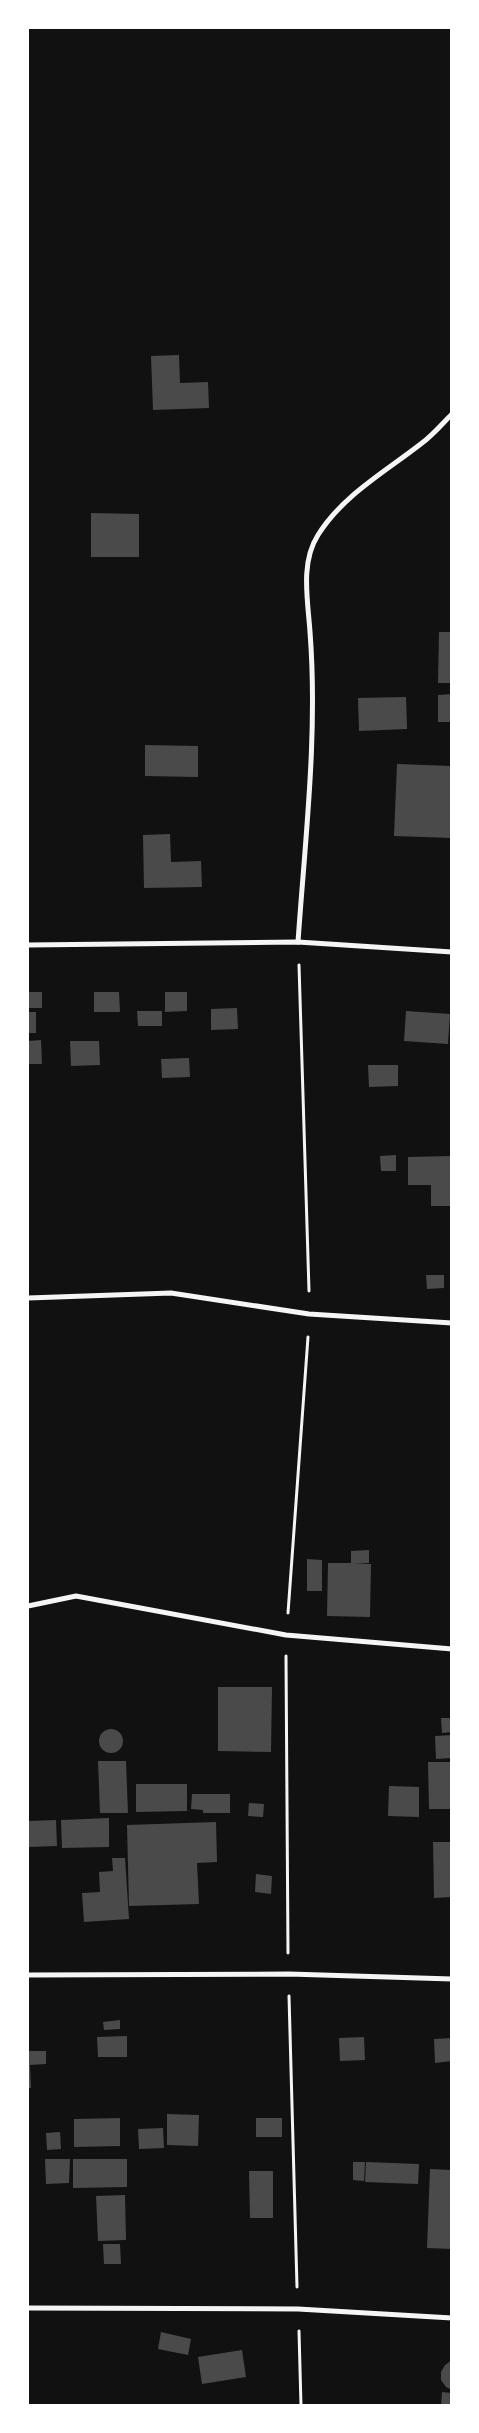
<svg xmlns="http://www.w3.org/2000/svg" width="479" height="2433" font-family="'Zilla Slab',serif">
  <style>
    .building { fill: #4a4a4a }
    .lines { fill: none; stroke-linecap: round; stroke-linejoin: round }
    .path { stroke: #f5f5f5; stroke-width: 3 }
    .minor { stroke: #f5f5f5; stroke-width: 5 }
  </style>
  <rect width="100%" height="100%" fill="#111"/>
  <g class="building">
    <path d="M179 355 180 383 208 382 209 408 153 410 151 356Z"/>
    <path d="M91 513 139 514V557H91Z"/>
    <path d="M439 632H452V683H438Z"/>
    <path d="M452 694V722H438V695Z"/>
    <path d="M406 697 407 729 359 731 358 698Z"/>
    <path d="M145 745 198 746V777L145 776Z"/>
    <path d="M397 764 452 766V838L394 836Z"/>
    <path d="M170 834 171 862 201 861 202 887 144 888 143 835Z"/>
    <rect x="28" y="992" width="14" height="16"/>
    <path d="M94 992H119L120 1012H94Z"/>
    <path d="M165 992H187V1011L165 1012Z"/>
    <path d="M237 1008 238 1029 211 1030V1009Z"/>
    <path d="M137 1011H162V1026H138Z"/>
    <path d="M406 1011 450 1014 448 1044 404 1041Z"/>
    <rect x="28" y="1012" width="8" height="21"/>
    <path d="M41 1040 42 1064H28V1041Z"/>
    <path d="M70 1041H99L100 1065 71 1066Z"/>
    <path d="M189 1058 190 1077 162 1078 161 1059Z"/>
    <path d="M368 1065H398V1086L369 1087Z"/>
    <path d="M396 1155V1171H381L380 1156Z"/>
    <path d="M452 1156V1206H431V1185H408V1157Z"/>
    <path d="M426 1275H444V1288L427 1289Z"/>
    <path d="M369 1550V1563L354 1564H371L370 1617 327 1616 328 1563H351V1551Z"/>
    <path d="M307 1559 322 1560V1591H307Z"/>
    <path d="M218 1687H272L271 1752 218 1751Z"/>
    <path d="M441 1718H452V1732L442 1733Z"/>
    <circle cx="111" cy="1741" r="12"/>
    <path d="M452 1735V1758L436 1759 435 1736Z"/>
    <path d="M98 1761H126L128 1813H100Z"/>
    <path d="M428 1762H452V1809H429Z"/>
    <path d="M136 1784H187V1811L136 1812Z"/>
    <path d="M389 1786 419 1787V1817L388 1816Z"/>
    <path d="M192 1794H230V1813H203V1810L191 1809Z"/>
    <path d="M249 1803 264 1804 263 1817 248 1816Z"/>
    <path d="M109 1818V1847L62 1848 61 1820Z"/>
    <path d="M56 1820 57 1846 28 1847V1821Z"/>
    <path d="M216 1822 217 1862 197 1863 199 1904 129 1906 127 1825Z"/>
    <path d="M433 1842H452V1897L434 1898Z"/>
    <path d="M112 1858H125L129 1919 84 1922 82 1893 100 1892 99 1872 113 1871Z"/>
    <path d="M256 1874 272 1876 271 1894 255 1892Z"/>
    <path d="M120 2020V2029L104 2030 103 2022Z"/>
    <path d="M127 2036V2057H98L97 2037Z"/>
    <path d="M364 2037 365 2060 340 2061 339 2038Z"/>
    <path d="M452 2038V2061L435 2063 434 2039Z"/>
    <path d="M28 2051H46V2064L30 2065 31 2088H28Z"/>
    <path d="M167 2114 199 2115 198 2146 167 2145Z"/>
    <path d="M120 2118V2146L74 2147V2119Z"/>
    <rect x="256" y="2118" width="26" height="19"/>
    <path d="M163 2128 164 2148 139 2149 138 2129Z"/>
    <path d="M60 2132 61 2149 47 2150 46 2133Z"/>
    <path d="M45 2159H70L69 2183 46 2184Z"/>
    <path d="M73 2159H127V2187L73 2188Z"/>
    <path d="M353 2162H365L364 2181 353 2180Z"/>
    <path d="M366 2162 419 2164 418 2184 365 2182Z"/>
    <path d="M430 2169 452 2170V2249L427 2248Z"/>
    <path d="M249 2171H273V2218H250Z"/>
    <path d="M125 2195 126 2240 98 2241 96 2196Z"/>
    <path d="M103 2244H120L121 2264H104Z"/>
    <path d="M161 2332 191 2339 188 2355 158 2349Z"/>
    <path d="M242 2350 246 2377 202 2384 198 2357Z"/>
    <path d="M452 2360V2390L446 2387 441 2380V2372L445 2365Z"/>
    <path d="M442 2392 452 2393V2406H441Z"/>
  </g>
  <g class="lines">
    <g class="path">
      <path d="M299 965 309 1291"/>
      <path d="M288 1613 308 1337"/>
      <path d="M286 1656 288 1953"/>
      <path d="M289 1996 297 2287"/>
      <path d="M299 2331 301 2406"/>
    </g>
    <g class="minor">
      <path d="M298 942C305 840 318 735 310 632 308 601 300 563 318 535 343 495 385 472 422 443 433 435 442 424 452 414"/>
      <path d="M28 945 298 942 452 952"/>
      <path d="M28 1298 171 1293 309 1314 452 1323"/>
      <path d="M28 1606 76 1596 286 1635 452 1649"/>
      <path d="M28 1975 289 1974 452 1979"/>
      <path d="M28 2308 298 2309 452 2318"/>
    </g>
  </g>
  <rect width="479" height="2433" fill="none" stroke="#ffffff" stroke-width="58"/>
</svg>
